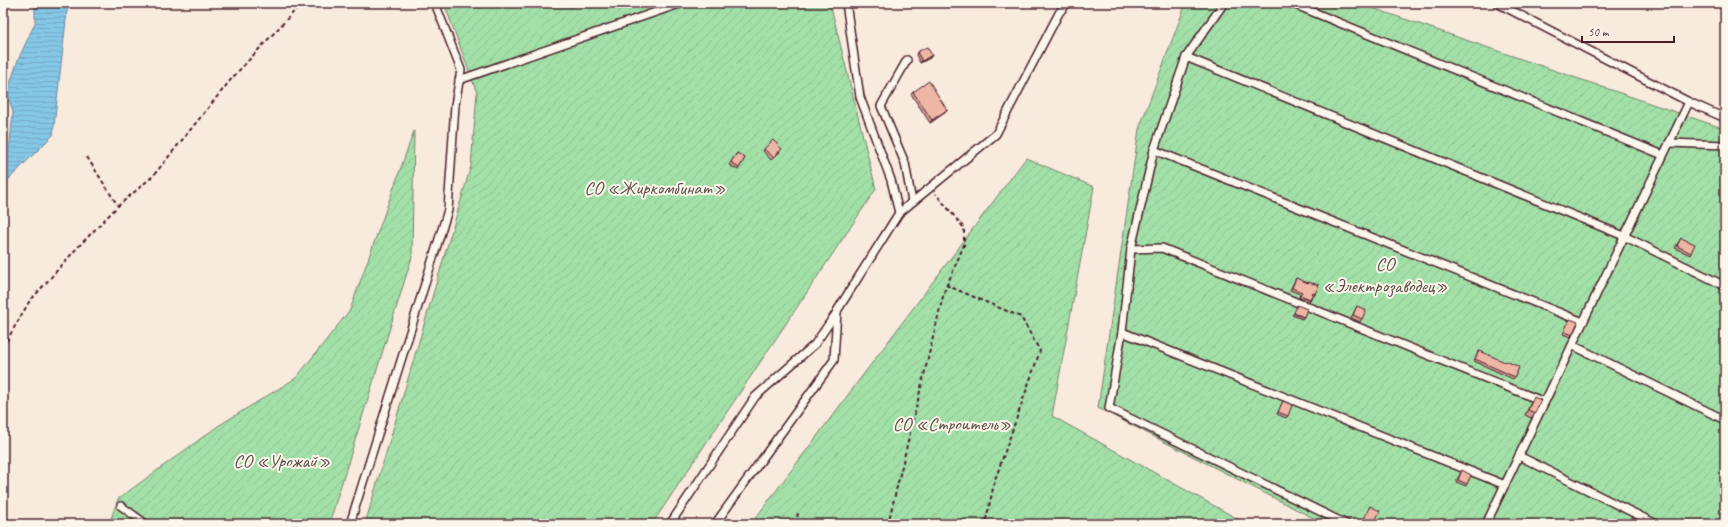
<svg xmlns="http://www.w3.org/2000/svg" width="1728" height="527" font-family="Caveat,sans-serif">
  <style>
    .garden { fill: url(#garden-furrows); stroke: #76806a }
    .water { fill: url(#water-rules); stroke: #6d849b }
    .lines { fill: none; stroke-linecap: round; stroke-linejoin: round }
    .lane-casing { stroke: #4a1f2b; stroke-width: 10 }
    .path { stroke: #4a1f2b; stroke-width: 2; stroke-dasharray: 4 3; stroke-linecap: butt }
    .lane { stroke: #fbf7ec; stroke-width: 7 }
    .wall { fill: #ce9d8f; stroke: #4a1f2b }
    .shaded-wall { fill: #a77f74; stroke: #4a1f2b }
    .building { fill: #efb6a6; stroke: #4a1f2b }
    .labels { text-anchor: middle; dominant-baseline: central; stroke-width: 4; stroke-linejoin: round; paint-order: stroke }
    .park-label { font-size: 19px; fill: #604f4a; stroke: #fbf7ec }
  </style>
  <defs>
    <pattern id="garden-furrows" width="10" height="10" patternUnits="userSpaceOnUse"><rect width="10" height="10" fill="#a2e0a8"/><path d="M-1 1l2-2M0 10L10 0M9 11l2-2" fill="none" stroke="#8dc091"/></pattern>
    <pattern id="water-rules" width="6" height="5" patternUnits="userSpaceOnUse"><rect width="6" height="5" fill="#85c7e6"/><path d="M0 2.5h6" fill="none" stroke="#74aac5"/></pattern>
  </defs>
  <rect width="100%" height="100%" fill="#f9eade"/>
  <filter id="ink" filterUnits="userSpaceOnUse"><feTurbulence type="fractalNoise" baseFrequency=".025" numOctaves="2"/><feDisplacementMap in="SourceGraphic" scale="8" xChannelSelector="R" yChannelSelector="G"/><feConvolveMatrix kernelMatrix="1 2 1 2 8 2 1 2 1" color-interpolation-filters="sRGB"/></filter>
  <g filter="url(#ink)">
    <g class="garden">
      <path d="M444 3H830L876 189 652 524H365L471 166 477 93Z"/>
      <path d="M1186 3H1358L1725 129V524H1325L1098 408 1139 129Z"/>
      <path d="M414 131 412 257 329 524H109L118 499 218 426 296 378 350 310Z"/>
      <path d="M1026 158 1094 187 1052 416 1247 524H751Z"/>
    </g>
    <path class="water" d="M35 3H68L53 135 3 185V151L10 143 13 112 7 92 18 60 35 23Z"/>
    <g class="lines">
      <g class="lane-casing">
        <g id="lane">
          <path d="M846 3 860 97 891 180 899 213"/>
          <path d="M1224 3 1186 57 1154 150 1131 249 1122 332 1109 408 1346 524"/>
          <path d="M1291 3 1663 155"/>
          <path d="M1497 3 1689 102 1725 118"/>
          <path d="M1186 57 1624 236 1725 286"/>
          <path d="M907 60 881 106 905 163 912 202"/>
          <path d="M459 80 682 3"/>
          <path d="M1669 143 1725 145"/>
          <path d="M1154 150 1583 322"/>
          <path d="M1131 249 1162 248 1542 401"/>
          <path d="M1122 332 1505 485"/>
          <path d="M1572 345 1725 420"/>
          <path d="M1519 456 1656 524"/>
          <path d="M121 506 146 524"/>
          <path d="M350 524 448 210 455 105 461 70 435 3"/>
          <path d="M670 524 755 397 815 344 837 312"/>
          <path d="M715 524 834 360 837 311 899 213 996 134 1059 13 1067 3"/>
          <path d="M1486 524 1689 102"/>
        </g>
      </g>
      <g class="path">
        <path d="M87 157 118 206"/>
        <path d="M946 285 1021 317 1040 351 995 480 985 524"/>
        <path d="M3 347 29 302 77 248 118 206 153 176 233 77 302 3"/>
        <path d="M796 524 798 513"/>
        <path d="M888 524 944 292 964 245V228L936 194"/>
      </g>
      <use href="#lane" class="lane"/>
    </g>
    <g class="wall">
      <path d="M917 52 932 55 930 58 920 63 916 55Z"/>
      <path d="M913 92 947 110 946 112 930 123 911 94Z"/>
      <path d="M764 149 780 152 771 160 763 151Z"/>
      <path d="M737 153 745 158 738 170 729 165Z"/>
      <path d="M1681 238 1691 253 1690 255 1675 248Z"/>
      <path d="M1296 278 1307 283 1308 282 1315 294 1314 296H1312L1309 302 1299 298 1300 294 1290 290Z"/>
      <path d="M1357 306 1362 319 1360 322 1351 318Z"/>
      <path d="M1570 319 1572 335 1570 337 1563 334Z"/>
      <path d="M1479 351 1515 377 1513 379 1474 361Z"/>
      <path d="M1534 397 1535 413 1531 418 1525 415 1531 402Z"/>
      <path d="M1283 401 1288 416 1286 418 1277 414Z"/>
      <path d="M1462 470 1467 484 1466 486 1456 482Z"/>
      <path d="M1370 506 1374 523 1373 524H1369L1363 521Z"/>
    </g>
    <g class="shaded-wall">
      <path d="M932 55 930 58 920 63 922 61Z"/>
      <path d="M947 110 946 112 930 123 932 120Z"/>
      <path d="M1313 293 1315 294 1314 296H1311Z"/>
      <path d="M1300 295 1310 299 1309 302 1299 298Z"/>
      <path d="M1294 313 1304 317 1302 319 1292 315Z"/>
    </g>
    <g class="building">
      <path d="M927 47 932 55 922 61 917 52Z"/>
      <path d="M929 81 947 110 932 120 913 92Z"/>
      <path d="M773 140 782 149 773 157 764 149Z"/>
      <path d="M737 153 745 158 739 168 731 162Z"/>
      <path d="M1681 238 1695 244 1691 253 1677 246Z"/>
      <path d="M1296 278 1308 283V282L1319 285 1315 294 1313 293 1310 299 1300 295 1302 292 1292 288Z"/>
      <path d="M1297 305 1307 309 1304 317 1294 313Z"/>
      <path d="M1357 306 1366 310 1362 319 1353 315Z"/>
      <path d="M1570 319 1578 322 1572 335 1564 331Z"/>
      <path d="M1479 351 1505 362 1506 361 1519 367 1515 377 1475 359Z"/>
      <path d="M1534 397 1541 400 1535 413 1528 410Z"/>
      <path d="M1283 401 1292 405 1288 416 1278 412Z"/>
      <path d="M1462 470 1471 475 1467 484 1458 480Z"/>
      <path d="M1370 506 1380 511 1374 523 1364 519Z"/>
    </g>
  </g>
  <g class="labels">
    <g class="park-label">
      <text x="655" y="188">СО «Жиркомбинат»</text>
      <text x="1385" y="264">СО<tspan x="1385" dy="22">«Электрозаводец»</tspan></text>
      <text x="952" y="424">СО «Строитель»</text>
      <text x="282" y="461">СО «Урожай»</text>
    </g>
  </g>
  <rect width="1728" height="527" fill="none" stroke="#fbf7ec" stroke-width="16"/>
  <rect x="8" y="8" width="1712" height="511" fill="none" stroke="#4a1f2b" stroke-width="1.5" filter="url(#ink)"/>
  <path d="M1582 36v6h92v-6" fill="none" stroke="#4a1f2b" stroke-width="2"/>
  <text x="1588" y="36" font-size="12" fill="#4a1f2b" stroke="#fbf7ec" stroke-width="3" paint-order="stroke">50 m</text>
</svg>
